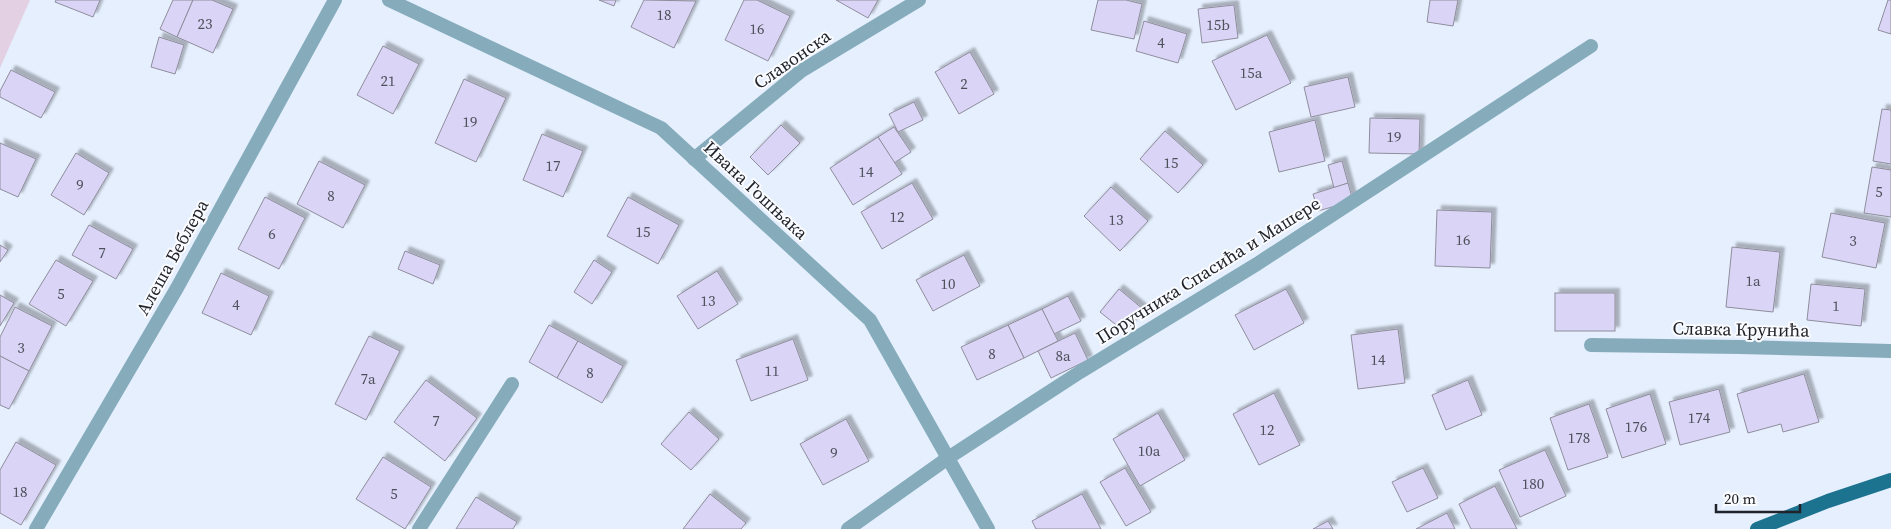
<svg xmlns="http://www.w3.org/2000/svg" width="1891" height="529" font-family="'Source Serif 4',serif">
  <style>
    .green { fill: #e3d1e3 }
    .building { fill: #dad5f6; stroke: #8f8d9c; filter: url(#shadow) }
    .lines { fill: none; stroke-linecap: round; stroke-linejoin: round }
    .minor { stroke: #86acbc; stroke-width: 14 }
    .primary { stroke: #1c7390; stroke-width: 14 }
    .labels { text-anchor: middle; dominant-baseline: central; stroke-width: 4; stroke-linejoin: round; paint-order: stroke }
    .number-label { font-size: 15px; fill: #4e505c }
    .street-label { font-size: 18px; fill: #202329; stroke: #fafcff }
  </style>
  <defs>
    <filter id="shadow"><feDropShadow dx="4.5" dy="-4.5" stdDeviation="1" flood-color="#0004"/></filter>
  </defs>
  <rect width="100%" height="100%" fill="#e5effe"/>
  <path class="green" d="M0 0H30L0 68Z"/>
  <g class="building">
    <path d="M56 0H100L93 17 55 2Z"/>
    <path d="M173 0H193L177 37 160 29Z"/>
    <path d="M193 0H212L233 9 213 53 177 37Z"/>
    <path d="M599 0H616L614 6Z"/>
    <path d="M644 0 696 1 674 48 631 27Z"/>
    <path d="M744 0H757L790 16 768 61 725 40Z"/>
    <path d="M836 0H878L868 18Z"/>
    <path d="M1098 0H1126L1142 4 1134 39 1091 30Z"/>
    <path d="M1430 0H1458L1453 26 1427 22Z"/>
    <path d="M1888 0H1891V34L1878 30Z"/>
    <path d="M1234 5 1238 38 1202 43 1198 9Z"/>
    <path d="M1144 21 1187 34 1178 63 1136 51Z"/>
    <path d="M1267 35 1291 83 1236 110 1212 61Z"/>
    <path d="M159 37 184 45 175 74 151 67Z"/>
    <path d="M383 46 419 64 393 114 357 95Z"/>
    <path d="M970 52 994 94 959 114 935 72Z"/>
    <path d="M11 70 55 92 41 118 0 97V91Z"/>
    <path d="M1348 77 1355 107 1311 117 1304 87Z"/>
    <path d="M464 79 506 98 476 162 435 143Z"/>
    <path d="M914 102 923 120 898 132 889 114Z"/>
    <path d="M1882 109 1891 110V164L1873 161Z"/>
    <path d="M1370 118 1420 119 1419 154 1369 153Z"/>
    <path d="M1315 120 1325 161 1279 172 1269 132Z"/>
    <path d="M781 125 800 143 768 175 750 157Z"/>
    <path d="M894 127 911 152 894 163 878 137Z"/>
    <path d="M1165 131 1203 165 1178 193 1140 159Z"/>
    <path d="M542 134 583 151 563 197 523 180Z"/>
    <path d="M878 137 902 174 853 205 830 168Z"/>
    <path d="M0 143 36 159 18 197 0 189Z"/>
    <path d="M76 153 109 173 84 215 51 195Z"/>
    <path d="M319 161 365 185 343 228 297 204Z"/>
    <path d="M1342 161 1348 183 1334 188 1328 165Z"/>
    <path d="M1872 167 1891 170V217L1864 213Z"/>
    <path d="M912 183 933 219 882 249 861 212Z"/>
    <path d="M1348 183 1353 201 1318 211 1313 194Z"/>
    <path d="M1111 187 1148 221 1120 251 1084 216Z"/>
    <path d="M265 197 305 218 279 269 238 249Z"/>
    <path d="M628 197 679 225 658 264 607 236Z"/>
    <path d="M1437 210 1492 212 1490 268 1435 266Z"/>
    <path d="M1831 213 1885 223 1876 268 1822 257Z"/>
    <path d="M89 225 133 249 116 279 72 255Z"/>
    <path d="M0 245 8 250 0 262Z"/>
    <path d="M1732 247 1780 252 1773 312 1726 307Z"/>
    <path d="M405 251 440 265 433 284 398 269Z"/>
    <path d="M964 255 980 286 933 311 916 280Z"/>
    <path d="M56 260 93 281 66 326 29 304Z"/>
    <path d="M594 260 612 272 592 304 574 292Z"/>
    <path d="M717 271 738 304 698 329 677 296Z"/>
    <path d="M221 273 269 296 251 335 202 313Z"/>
    <path d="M1811 284 1865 289 1861 326 1807 320Z"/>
    <path d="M1119 289 1144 310 1125 332 1100 312Z"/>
    <path d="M1286 289 1304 323 1254 350 1235 315Z"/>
    <rect x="1555" y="293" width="60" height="38"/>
    <path d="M0 295 14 303 0 326Z"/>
    <path d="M1068 296 1081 321 1054 334 1042 309Z"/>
    <path d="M15 307 52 326 29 371 0 356V337Z"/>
    <path d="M1042 309 1058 341 1024 358 1008 325Z"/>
    <path d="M549 325 578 341 557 378 529 362Z"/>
    <path d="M1008 325 1024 358 977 380 961 347Z"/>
    <path d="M1398 329 1405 383 1358 389 1351 335Z"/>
    <path d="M1075 333 1088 360 1051 378 1038 351Z"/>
    <path d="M369 336 400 351 366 420 335 404Z"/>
    <path d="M793 339 808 380 751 401 736 360Z"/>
    <path d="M578 341 623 366 602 403 557 378Z"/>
    <path d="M0 356 29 371 9 409 0 405Z"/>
    <path d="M1804 374 1819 422 1783 432 1781 424 1748 433 1737 394Z"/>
    <path d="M426 380 477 418 445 461 394 422Z"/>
    <path d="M1468 380 1482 415 1446 430 1432 395Z"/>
    <path d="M1719 389 1730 432 1680 445 1669 402Z"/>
    <path d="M1274 393 1300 445 1259 465 1233 414Z"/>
    <path d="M1650 394 1666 444 1622 458 1606 409Z"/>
    <path d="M1589 404 1608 457 1568 470 1550 418Z"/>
    <path d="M689 412 719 439 691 470 661 444Z"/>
    <path d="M1158 413 1185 460 1140 486 1113 439Z"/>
    <path d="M846 419 869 461 823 485 800 444Z"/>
    <path d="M16 442 56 465 21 525 0 513V470Z"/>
    <path d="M1545 450 1566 496 1520 517 1499 470Z"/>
    <path d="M383 457 431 487 405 529 356 499Z"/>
    <path d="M1125 468 1151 512 1126 526 1100 482Z"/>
    <path d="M1423 468 1438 498 1407 512 1392 482Z"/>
    <path d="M1495 486 1517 529H1471L1459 504Z"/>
    <path d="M710 494 746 523 741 529H683Z"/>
    <path d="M1082 494 1101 529H1036L1032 521Z"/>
    <path d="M476 497 517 522 513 529H456Z"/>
    <path d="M1447 513 1455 529H1416Z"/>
    <path d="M1328 521 1333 529H1313Z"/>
  </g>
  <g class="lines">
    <g class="minor">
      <path d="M389 0 661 128 870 320 988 529"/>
      <path d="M694 159 801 71 919 0"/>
      <path d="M1591 345 1740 347 1891 351"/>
      <path d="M36 529 177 288 335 0"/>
      <path d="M419 529 512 384"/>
      <path d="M848 529 948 458 1080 372 1257 264 1591 46"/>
    </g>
    <path class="primary" d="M1757 529 1828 501 1891 480"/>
  </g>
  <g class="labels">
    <g class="number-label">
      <text x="664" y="14">18</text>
      <text x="205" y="23">23</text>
      <text x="1218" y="24">15b</text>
      <text x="757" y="28">16</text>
      <text x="1161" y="42">4</text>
      <text x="1251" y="72">15a</text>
      <text x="388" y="80">21</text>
      <text x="964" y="83">2</text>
      <text x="470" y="121">19</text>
      <text x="1394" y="136">19</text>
      <text x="1171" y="162">15</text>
      <text x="553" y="165">17</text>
      <text x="866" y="171">14</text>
      <text x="80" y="184">9</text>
      <text x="1879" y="191">5</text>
      <text x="331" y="195">8</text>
      <text x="897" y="216">12</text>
      <text x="1116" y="219">13</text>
      <text x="643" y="231">15</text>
      <text x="272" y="233">6</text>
      <text x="1463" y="239">16</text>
      <text x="1853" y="240">3</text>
      <text x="102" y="252">7</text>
      <text x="1753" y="280">1a</text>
      <text x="948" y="283">10</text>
      <text x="61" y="293">5</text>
      <text x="708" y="300">13</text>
      <text x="236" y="304">4</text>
      <text x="1836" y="305">1</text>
      <text x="21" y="347">3</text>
      <text x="992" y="353">8</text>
      <text x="1063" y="355">8a</text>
      <text x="1378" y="359">14</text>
      <text x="772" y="370">11</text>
      <text x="590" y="372">8</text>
      <text x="368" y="378">7a</text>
      <text x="1699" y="417">174</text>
      <text x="436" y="420">7</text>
      <text x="1636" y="426">176</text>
      <text x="1267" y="429">12</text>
      <text x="1579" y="437">178</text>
      <text x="1149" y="450">10a</text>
      <text x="834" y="452">9</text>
      <text x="1533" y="483">180</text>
      <text x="20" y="491">18</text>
      <text x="394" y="493">5</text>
    </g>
    <g class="street-label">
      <text transform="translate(792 59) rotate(-35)">Славонска</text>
      <text transform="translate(756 190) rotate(43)">Ивана Гошњака</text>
      <text transform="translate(172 257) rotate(-61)">Алеша Беблера</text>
      <text transform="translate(1208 270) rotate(-32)">Поручника Спасића и Машере</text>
      <text transform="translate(1741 329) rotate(1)">Славка Крунића</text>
    </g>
  </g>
  <path d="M1716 504v8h84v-8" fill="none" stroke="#202329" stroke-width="2.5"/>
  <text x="1724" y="504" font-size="15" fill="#202329" stroke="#fafcff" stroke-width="4" paint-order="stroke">20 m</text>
</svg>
